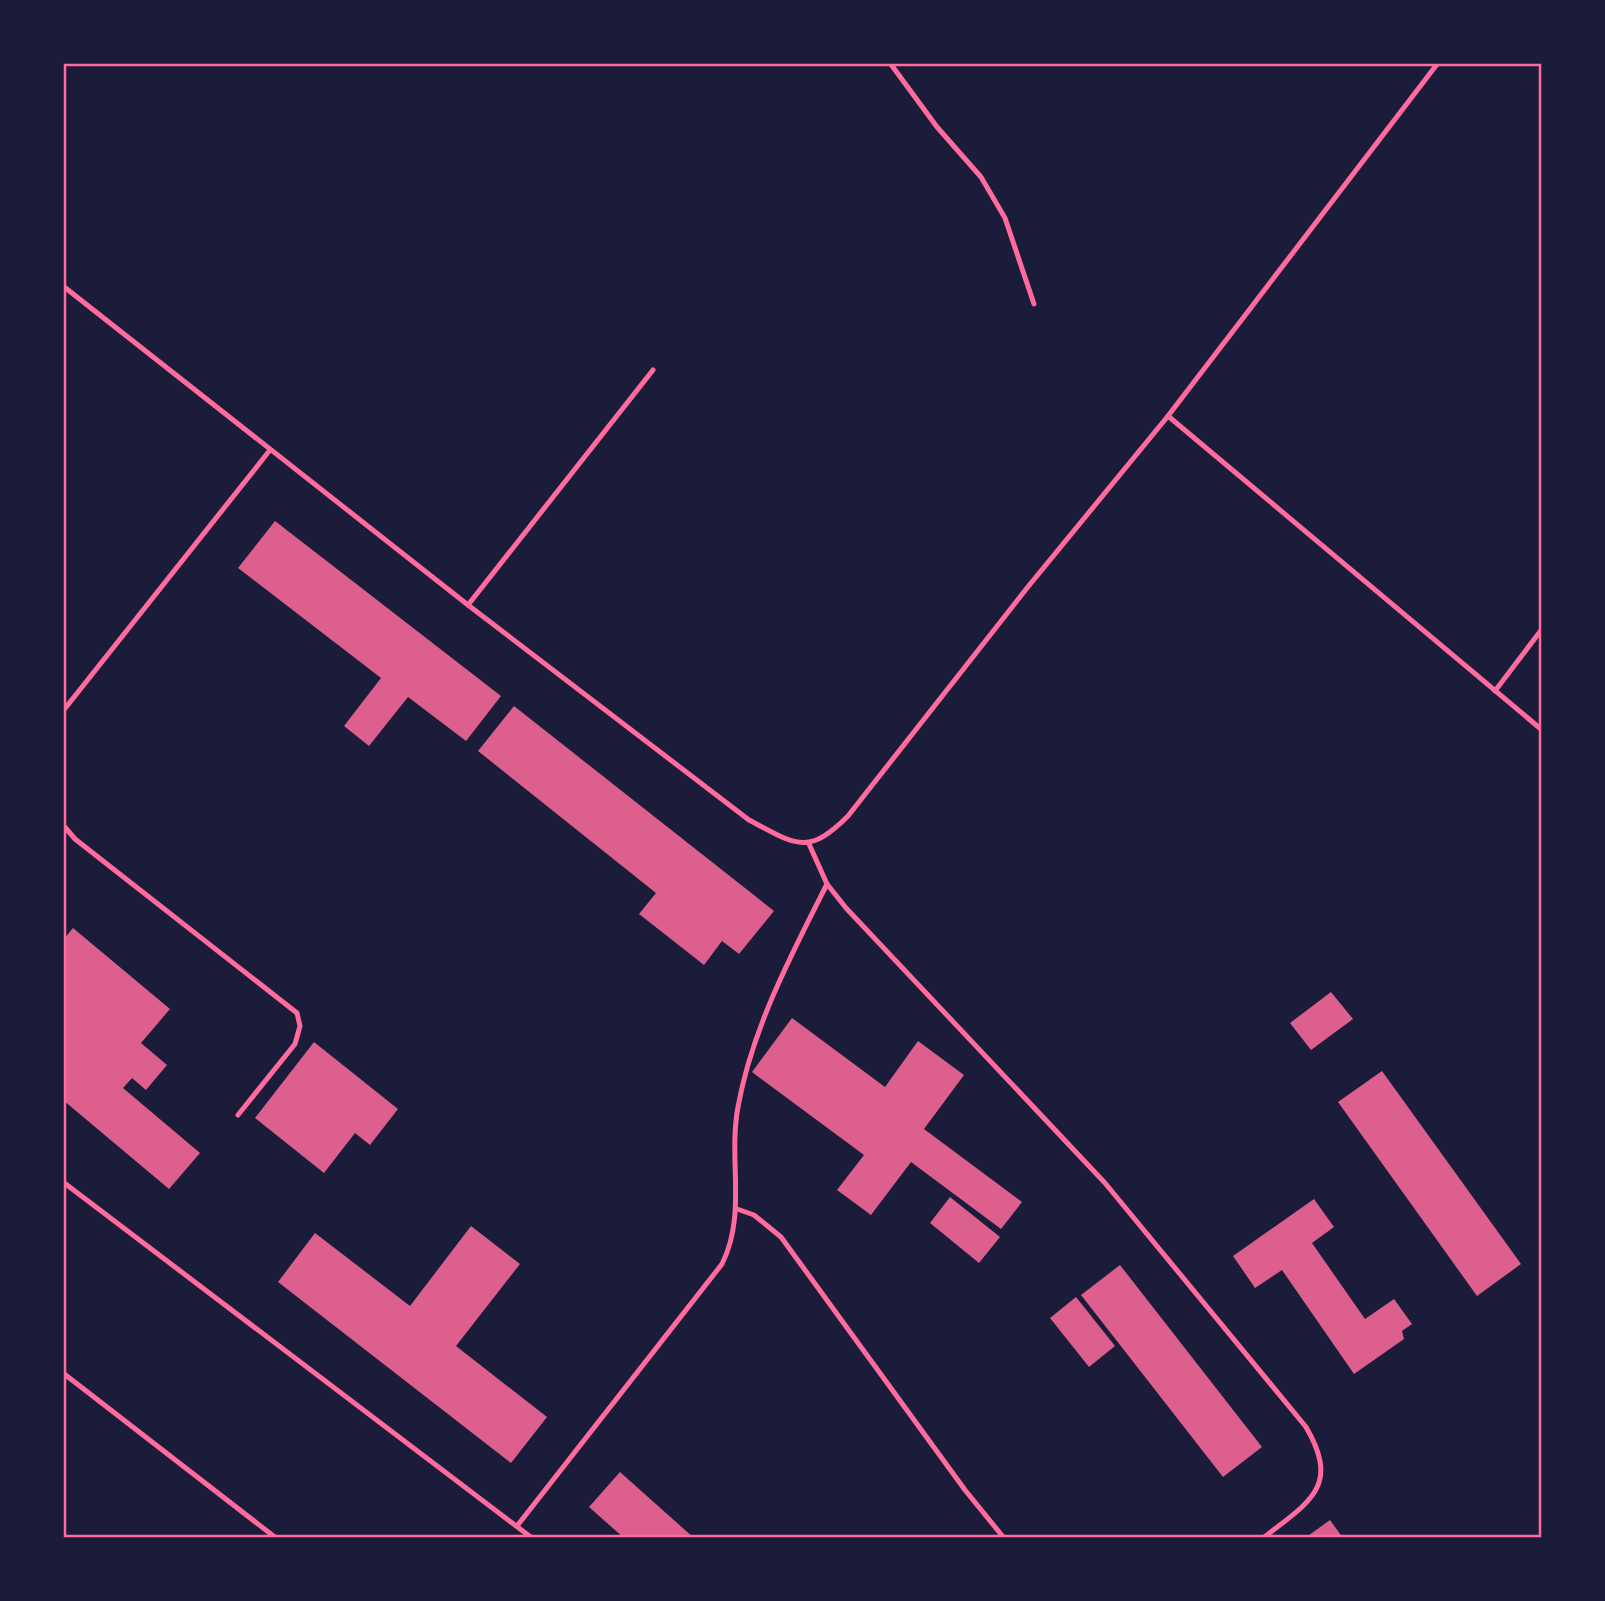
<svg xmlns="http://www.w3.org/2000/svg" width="1605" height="1601" font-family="'Roboto Condensed',sans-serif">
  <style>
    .building { fill: #dd5f8e }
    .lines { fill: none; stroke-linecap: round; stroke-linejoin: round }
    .service { stroke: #ff6b9d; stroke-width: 5 }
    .neatline { fill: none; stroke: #ff6b9d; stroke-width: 2.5 }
  </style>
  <rect width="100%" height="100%" fill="#1b1b3a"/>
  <g class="building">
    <path d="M275 521 501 696 466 741 408 697 369 746 344 726 381 678 238 568Z"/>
    <path d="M514 706 774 911 739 954 722 941 704 965 639 914 656 893 478 751Z"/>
    <path d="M73 928 170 1009 141 1043 167 1065 146 1090 132 1078 123 1088 200 1153 169 1189 63 1100V940Z"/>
    <path d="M1331 992 1353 1019 1311 1050 1290 1023Z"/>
    <path d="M792 1018 885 1087 918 1041 964 1075 924 1129 1022 1202 1001 1229 911 1162 871 1215 837 1190 864 1155 752 1072Z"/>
    <path d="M314 1042 398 1109 370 1145 355 1133 324 1173 255 1118Z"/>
    <path d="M1382 1071 1521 1264 1477 1296 1338 1102Z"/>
    <path d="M950 1197 1000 1237 979 1263 930 1223Z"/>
    <path d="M1314 1199 1334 1227 1312 1243 1365 1319 1394 1299 1412 1324 1402 1331 1404 1339 1354 1374 1282 1270 1255 1288 1233 1256Z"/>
    <path d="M471 1226 520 1264 456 1346 547 1417 511 1463 278 1282 315 1233 410 1306Z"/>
    <path d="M1120 1265 1262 1447 1223 1477 1081 1295Z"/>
    <path d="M1076 1297 1115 1346 1089 1367 1050 1318Z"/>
    <path d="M620 1472 694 1538H624L589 1507Z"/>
    <path d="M1330 1520 1343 1538H1305Z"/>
  </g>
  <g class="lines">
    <g class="service">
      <path d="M890 63 937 127 981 177 1005 218 1034 304"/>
      <path d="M63 286 468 605 749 820C795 844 807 857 848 816L1027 588 1168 416 1438 63"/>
      <path d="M1168 416 1542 730"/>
      <path d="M468 605 653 370"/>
      <path d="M1495 691 1542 629"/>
      <path d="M63 711 270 450"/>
      <path d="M63 825 75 839 297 1013 300 1026 295 1044 238 1115"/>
      <path d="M809 844 827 884 846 908 1105 1183 1306 1427C1341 1487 1309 1502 1263 1538"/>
      <path d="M63 1182 532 1538"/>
      <path d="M737 1209 754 1215 781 1237 965 1490 1004 1538"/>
      <path d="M63 1373 276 1538"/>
      <path d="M517 1526 722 1264C747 1214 728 1160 738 1107 752 1029 791 955 827 884"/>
    </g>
  </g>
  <rect width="1605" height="1601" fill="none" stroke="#1b1b3a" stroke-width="130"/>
  <rect x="65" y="65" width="1475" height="1471" class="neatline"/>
</svg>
